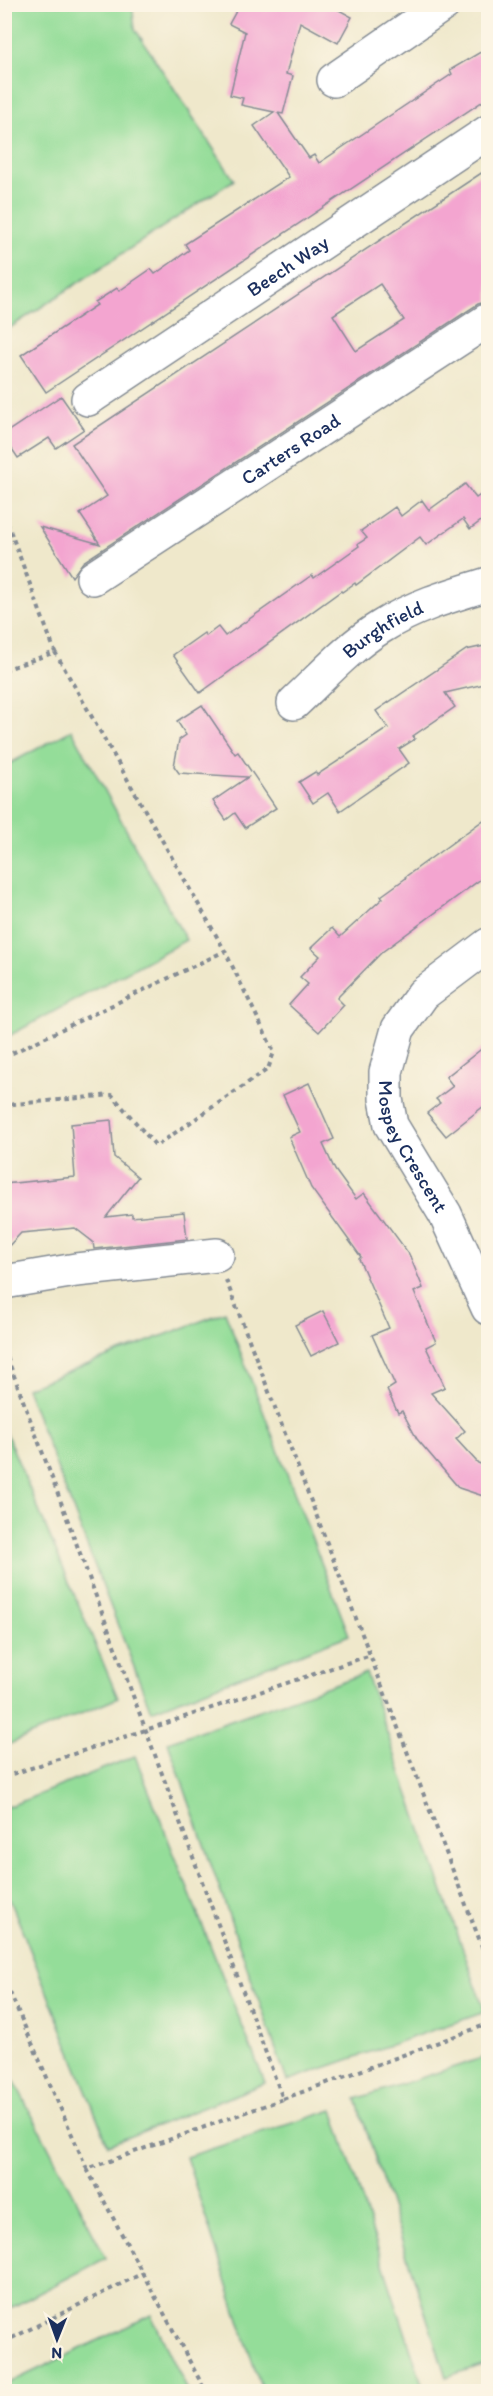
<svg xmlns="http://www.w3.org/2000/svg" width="493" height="2396" font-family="Itim,sans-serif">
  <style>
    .green { fill: #94dd99; stroke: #58867c; stroke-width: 1.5 }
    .building { fill: #f3a5d0; fill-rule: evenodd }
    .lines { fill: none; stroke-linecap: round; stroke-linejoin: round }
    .minor-casing { stroke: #858c94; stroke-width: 36 }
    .path { stroke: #858c94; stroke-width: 4; stroke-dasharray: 4.5 4.5; stroke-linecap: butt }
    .minor { stroke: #fff; stroke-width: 33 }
    .labels { text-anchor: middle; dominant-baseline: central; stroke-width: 6; stroke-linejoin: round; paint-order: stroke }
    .street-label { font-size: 20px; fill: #1b2f5e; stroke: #fcf5e5 }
  </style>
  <rect width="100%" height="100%" fill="#fcf5e5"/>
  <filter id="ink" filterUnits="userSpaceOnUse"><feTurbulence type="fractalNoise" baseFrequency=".0167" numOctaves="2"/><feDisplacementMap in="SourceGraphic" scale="12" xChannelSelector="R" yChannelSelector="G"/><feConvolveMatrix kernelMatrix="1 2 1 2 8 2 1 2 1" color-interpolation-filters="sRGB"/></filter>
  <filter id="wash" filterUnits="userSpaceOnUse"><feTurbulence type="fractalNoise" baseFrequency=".008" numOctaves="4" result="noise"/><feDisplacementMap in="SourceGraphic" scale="24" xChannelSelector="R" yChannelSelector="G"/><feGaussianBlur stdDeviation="1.35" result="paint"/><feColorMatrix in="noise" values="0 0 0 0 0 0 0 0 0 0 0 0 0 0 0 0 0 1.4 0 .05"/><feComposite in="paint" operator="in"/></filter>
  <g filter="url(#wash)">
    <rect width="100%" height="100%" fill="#efe8cb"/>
    <g class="green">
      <path d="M5 4 132 5 135 29 234 180 5 331Z"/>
      <path d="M72 730 186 940 5 1038V766Z"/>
      <path d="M225 1312 349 1635 151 1711 26 1388Z"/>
      <path d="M4 1428 118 1698 5 1746H4Z"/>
      <path d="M366 1673 485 2012 287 2081 168 1742Z"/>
      <path d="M135 1756 265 2083 108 2145 5 1887V1808Z"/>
      <path d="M488 2056V2363L446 2377 356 2099Z"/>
      <path d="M4 2061 106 2258 5 2311 4 2310Z"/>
      <path d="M333 2110 423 2387 409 2391H262L186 2157Z"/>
      <path d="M151 2315 188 2391H5V2385Z"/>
    </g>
    <g id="blocks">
      <g class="building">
        <path d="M240 4H328L352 17 338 43 300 22 286 74 293 76 283 114 278 113 309 158 314 155 319 163 452 74 450 70 489 47V97L46 392 21 355 97 305 95 302 117 288 119 291 151 269 155 274 189 250 185 244 289 177 254 126 274 112 241 105 243 98 230 95 245 32 229 24Z"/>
        <path d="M489 168V301L478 304 83 562 72 577 40 527 100 544 80 514 107 496 72 444ZM380 284 404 320 356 351 333 315Z"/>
        <path d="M61 396 84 429 56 448 49 438 18 458 4 437V434Z"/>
        <path d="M465 484 476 498 489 489V515L470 529 463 519 426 545 420 537 356 585 355 583 342 592 341 591 200 693 173 655 204 633 206 636 218 627 225 636 312 575 314 578 359 546 358 544 367 538 361 531 395 507 401 516 422 500 429 510Z"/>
        <path d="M489 645V683L445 693 455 707 413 736 415 739 399 749 409 763 340 811 328 793 313 803 299 782 315 772 317 775 388 728 376 711 466 650Z"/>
        <path d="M202 705 235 754 238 752 276 808 245 828 235 813 226 820 213 801 248 777 179 773 174 766 179 740 186 735 177 721Z"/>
        <path d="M489 816V873L382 952 337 998 344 1005 319 1032 289 1005 308 984 300 977 320 956 311 948 332 928 340 937 383 898 381 896 406 878 405 877Z"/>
        <path d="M489 1043V1102L446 1136 427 1113 440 1103 436 1099 453 1086 446 1077Z"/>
        <path d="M309 1083 334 1139 323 1144 335 1170 356 1199 364 1193 409 1254 423 1288 414 1292 436 1342 426 1347 445 1387 431 1393 465 1431 456 1439 478 1463 489 1467V1498L459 1488 417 1439 402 1411 398 1413 387 1390 395 1385 372 1335 389 1328 359 1259 361 1257 311 1188 289 1137 300 1132 283 1095Z"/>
        <path d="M111 1120 114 1157 138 1177 106 1217 132 1214V1217L184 1212 187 1239 94 1249 93 1242 75 1228 21 1233 4 1251V1184L75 1177 71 1124Z"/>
        <path d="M323 1311 339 1342 311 1356 295 1325Z"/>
      </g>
    </g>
  </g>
  <g filter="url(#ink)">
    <use href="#blocks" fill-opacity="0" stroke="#858c94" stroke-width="1.5"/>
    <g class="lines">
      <g class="minor-casing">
        <g id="minor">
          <path d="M334 80 444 4"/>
          <path id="s1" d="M88 399 488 132"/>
          <path id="s2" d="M93 578 488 320"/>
          <path id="s3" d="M294 703C322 677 348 647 381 627 414 606 452 595 488 584"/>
          <path id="s4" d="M488 945 423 994 398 1029 386 1072V1099L391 1125 445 1214 488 1308"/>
          <path d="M4 1282 76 1270 217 1255"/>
        </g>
      </g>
      <g class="path">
        <path d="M4 514 55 652"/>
        <path d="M4 670 55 652 225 951"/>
        <path d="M4 1057 225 951 274 1052 268 1069 156 1146 112 1095 4 1105"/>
        <path d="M226 1280 488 1962"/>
        <path d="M4 1349 283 2099 87 2169 4 1979"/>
        <path d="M4 1777 371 1655"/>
        <path d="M283 2099 488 2024"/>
        <path d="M87 2169 206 2392"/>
        <path d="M4 2342 143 2273"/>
        <path d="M485 2392 488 2390"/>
      </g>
      <use href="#minor" class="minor"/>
    </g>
  </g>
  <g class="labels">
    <g class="street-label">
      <text stroke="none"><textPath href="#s1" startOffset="240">Beech Way</textPath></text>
      <text stroke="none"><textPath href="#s2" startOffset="236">Carters Road</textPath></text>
      <text stroke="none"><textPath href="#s3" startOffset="116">Burghfield</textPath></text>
      <text stroke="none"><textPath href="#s4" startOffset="250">Mospey Crescent</textPath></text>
    </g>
  </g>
  <rect width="493" height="2396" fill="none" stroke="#fcf5e5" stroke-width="24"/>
  <g transform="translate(57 2339) rotate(181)" stroke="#fcf5e5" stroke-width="4.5" paint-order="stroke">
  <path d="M0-4.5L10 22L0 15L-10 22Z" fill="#1b2f5e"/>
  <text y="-9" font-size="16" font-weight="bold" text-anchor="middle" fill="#1b2f5e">N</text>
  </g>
</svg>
